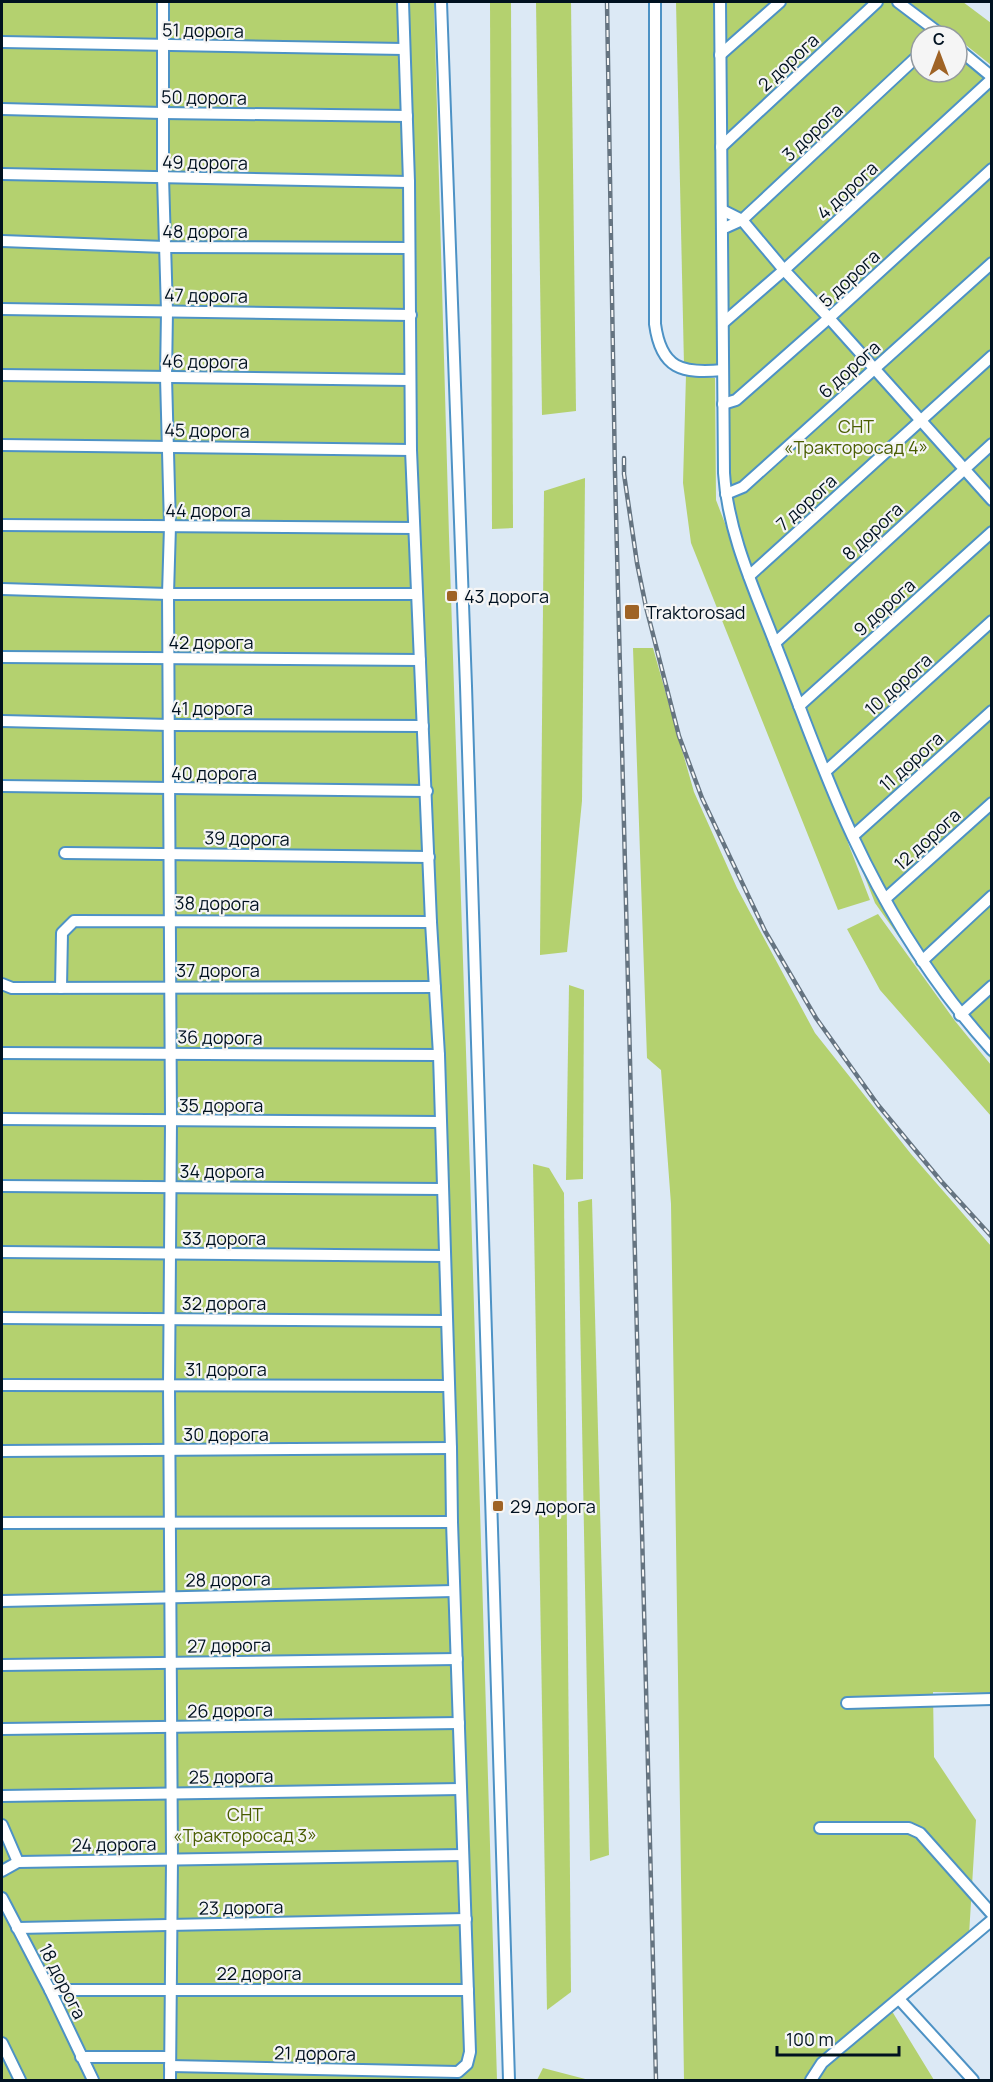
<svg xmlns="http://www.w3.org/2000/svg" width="993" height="2082" font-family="Manrope,sans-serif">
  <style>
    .green { fill: #b4d16f }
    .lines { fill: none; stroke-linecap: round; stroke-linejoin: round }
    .minor-casing { stroke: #4d92c5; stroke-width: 14 }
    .minor { stroke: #fff; stroke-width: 10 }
    .rail-casing { stroke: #657481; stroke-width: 4.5 }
    .rail { stroke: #f5f5f5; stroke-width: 2; stroke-dasharray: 7; stroke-linecap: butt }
    .poi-dot { fill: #9f6325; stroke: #f5f5f5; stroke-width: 2 }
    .labels { text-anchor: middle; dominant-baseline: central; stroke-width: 4.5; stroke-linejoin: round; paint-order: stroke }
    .street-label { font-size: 18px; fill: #001120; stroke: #f5f5f5 }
    .park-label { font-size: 18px; fill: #495d00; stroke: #f5f5f5 }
    .poi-label { font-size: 18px; fill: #001120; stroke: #f5f5f5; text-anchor: start }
  </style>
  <rect width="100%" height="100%" fill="#dce9f5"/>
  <g class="green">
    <path d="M2 2H434L449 536 470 1173 497 2080H2Z"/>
    <path d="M490 2H511L513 528 492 529Z"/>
    <path d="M536 2H571L576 411 542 415Z"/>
    <path d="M676 2H715L718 367 684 365Z"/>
    <path d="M718 2H902L947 36H921V72H957V43L991 70V1059L958 1020 875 903 745 570 720 497Z"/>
    <path d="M909 2H963L991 23V65L957 38V36H954Z"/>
    <path d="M686 375 715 378 716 500 870 900 838 910 691 543 683 483Z"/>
    <path d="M585 478 582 801 567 952 540 955 544 491Z"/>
    <path d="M633 648H653L694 792 737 888 815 1033 911 1154 991 1246V1693L933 1692 934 1757 976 1820 969 1935 887 2003 934 2080H684L671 1204 661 1070 647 1058Z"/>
    <path d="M878 914 955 1021 991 1065V1116L880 990 847 929Z"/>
    <path d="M569 985 584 990 583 1179 566 1180Z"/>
    <path d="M533 1164 549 1168 564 1193 571 1992 547 2010Z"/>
    <path d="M592 1199 609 1855 590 1861 578 1202Z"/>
    <path d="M543 2068 589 2080H537Z"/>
  </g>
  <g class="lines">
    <g class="minor-casing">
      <g id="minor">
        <path d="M163 2V177L167 311 166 377 170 526 168 594 171 1121 169 1385 172 1859 170 2080"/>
        <path d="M441 2 466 686 509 2080"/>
        <path d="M655 2V324C661 369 682 374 723 370"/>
        <path d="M720 2 724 473C728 535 756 593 778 651 802 712 825 778 853 837 889 914 935 987 992 1050"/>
        <path d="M898 2 943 36"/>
        <path d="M2 42 404 49"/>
        <path d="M957 48 992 77"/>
        <path d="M720 55 780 2"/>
        <path d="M2 109 163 113 407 116"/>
        <path d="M721 147 877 2"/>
        <path d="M2 174 409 182"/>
        <path d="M722 210 742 220 784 270 829 318 992 500"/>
        <path d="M722 229 742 220 921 53"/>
        <path d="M2 241 165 247 409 248"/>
        <path d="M2 309 411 315"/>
        <path d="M723 323 784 270 992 79"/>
        <path d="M2 375 409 380"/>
        <path d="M723 404 736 400 829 318 992 169"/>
        <path d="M2 445 411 450"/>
        <path d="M726 494 743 487 992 263"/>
        <path d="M2 525 414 528"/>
        <path d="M749 576 992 356"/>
        <path d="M2 589 168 594H417"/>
        <path d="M775 643 992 444"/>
        <path d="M2 657 420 660"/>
        <path d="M799 706 992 532"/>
        <path d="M2 721 170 725 423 726"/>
        <path d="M826 771 992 621"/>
        <path d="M2 786 427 791"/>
        <path d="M853 836 992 711"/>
        <path d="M65 853 429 857"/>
        <path d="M885 899 992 803"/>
        <path d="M922 961 992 896"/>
        <path d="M2 984 12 988 435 987"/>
        <path d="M61 988 62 933 74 921 431 922"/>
        <path d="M960 1015 992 986"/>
        <path d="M2 1053 439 1055"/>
        <path d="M2 1119 440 1122"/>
        <path d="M2 1186 442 1189"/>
        <path d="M2 1252 445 1256"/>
        <path d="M2 1318 447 1321"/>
        <path d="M2 1385 449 1386"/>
        <path d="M2 1451 451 1448"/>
        <path d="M2 1523 452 1522"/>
        <path d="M2 1601 454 1591"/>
        <path d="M2 1665 457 1659"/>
        <path d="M847 1703 992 1699"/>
        <path d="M2 1729 459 1723"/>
        <path d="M2 1796 461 1789"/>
        <path d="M2 1825 18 1862"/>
        <path d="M820 1828H909L920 1833 992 1914"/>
        <path d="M2 1871 18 1862 463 1855"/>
        <path d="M2 1898 50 1990 93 2080"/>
        <path d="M17 1928 466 1919"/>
        <path d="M50 1990H468"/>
        <path d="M899 1999 973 2080"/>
        <path d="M2 2043 20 2080"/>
        <path d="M81 2057H170"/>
        <path d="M170 2066 458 2072 467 2064 470 2052 452 1522 451 1448 439 1055 431 922 411 450 409 182 403 2"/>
        <path d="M811 2080 822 2063 992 1920"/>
      </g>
    </g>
    <use href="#minor" class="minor"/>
    <g class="rail-casing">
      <g id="rail">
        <path d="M607 2 615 473 656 2080"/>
        <path d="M624 458V474L637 563 646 607 679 736 702 798 765 931 816 1018 878 1105 941 1181 992 1237"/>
      </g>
    </g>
    <use href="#rail" class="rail"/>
  </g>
  <g class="poi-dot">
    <rect x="446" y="590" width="12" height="12" rx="3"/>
    <rect x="624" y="604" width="16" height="16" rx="3"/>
    <rect x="492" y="1500" width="12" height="12" rx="3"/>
  </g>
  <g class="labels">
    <g class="street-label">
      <text transform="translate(203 30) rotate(1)">51 дорога</text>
      <text transform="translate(788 62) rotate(-43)">2 дорога</text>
      <text transform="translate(204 97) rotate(1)">50 дорога</text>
      <text transform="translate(812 132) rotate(-43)">3 дорога</text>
      <text transform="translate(205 162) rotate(1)">49 дорога</text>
      <text transform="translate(847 190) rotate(-43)">4 дорога</text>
      <text x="205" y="231">48 дорога</text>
      <text transform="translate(849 278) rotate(-43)">5 дорога</text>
      <text transform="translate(206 295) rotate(1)">47 дорога</text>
      <text transform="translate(205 361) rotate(1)">46 дорога</text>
      <text transform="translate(849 369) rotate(-42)">6 дорога</text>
      <text transform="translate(207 430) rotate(1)">45 дорога</text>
      <text transform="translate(806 502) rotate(-42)">7 дорога</text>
      <text x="208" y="510">44 дорога</text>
      <text transform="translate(872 531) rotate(-43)">8 дорога</text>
      <text transform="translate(884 607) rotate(-42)">9 дорога</text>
      <text x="211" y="642">42 дорога</text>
      <text transform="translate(898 684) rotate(-42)">10 дорога</text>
      <text x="212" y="708">41 дорога</text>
      <text transform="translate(911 761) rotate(-42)">11 дорога</text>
      <text x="214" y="773">40 дорога</text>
      <text transform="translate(247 838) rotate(1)">39 дорога</text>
      <text transform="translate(927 839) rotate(-42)">12 дорога</text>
      <text transform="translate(217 903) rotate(1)">38 дорога</text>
      <text x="218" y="970">37 дорога</text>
      <text transform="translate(220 1037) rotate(1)">36 дорога</text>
      <text x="221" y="1105">35 дорога</text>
      <text x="222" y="1171">34 дорога</text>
      <text x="224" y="1238">33 дорога</text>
      <text x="224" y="1303">32 дорога</text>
      <text x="226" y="1369">31 дорога</text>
      <text x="226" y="1434">30 дорога</text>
      <text transform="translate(228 1579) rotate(-1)">28 дорога</text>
      <text transform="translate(229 1645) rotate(-1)">27 дорога</text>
      <text transform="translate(230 1710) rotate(-1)">26 дорога</text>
      <text transform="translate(231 1776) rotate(-1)">25 дорога</text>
      <text transform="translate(114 1844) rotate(-1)">24 дорога</text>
      <text transform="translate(241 1907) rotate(-1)">23 дорога</text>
      <text x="259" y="1973">22 дорога</text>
      <text transform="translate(63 1981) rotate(63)">18 дорога</text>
      <text transform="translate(315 2053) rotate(1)">21 дорога</text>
    </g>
    <g class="park-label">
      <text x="856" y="426">СНТ<tspan x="856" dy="21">«Тракторосад 4»</tspan></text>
      <text x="245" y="1814">СНТ<tspan x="245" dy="21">«Тракторосад 3»</tspan></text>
    </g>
    <g class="poi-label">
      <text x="464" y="596">43 дорога</text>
      <text x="646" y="612">Traktorosad</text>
      <text x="510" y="1506">29 дорога</text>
    </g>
  </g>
  <rect width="993" height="2082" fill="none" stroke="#001120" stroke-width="6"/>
  <g transform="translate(939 54)"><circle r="28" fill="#f5f5f5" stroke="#939aa0" stroke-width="1.5"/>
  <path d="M0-4.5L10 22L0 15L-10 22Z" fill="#9f6325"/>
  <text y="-9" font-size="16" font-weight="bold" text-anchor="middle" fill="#001120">С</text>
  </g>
  <path d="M777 2046v9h122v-9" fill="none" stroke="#001120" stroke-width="3"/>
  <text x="786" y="2046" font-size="18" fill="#001120" stroke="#f5f5f5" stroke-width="4.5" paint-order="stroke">100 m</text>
</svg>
